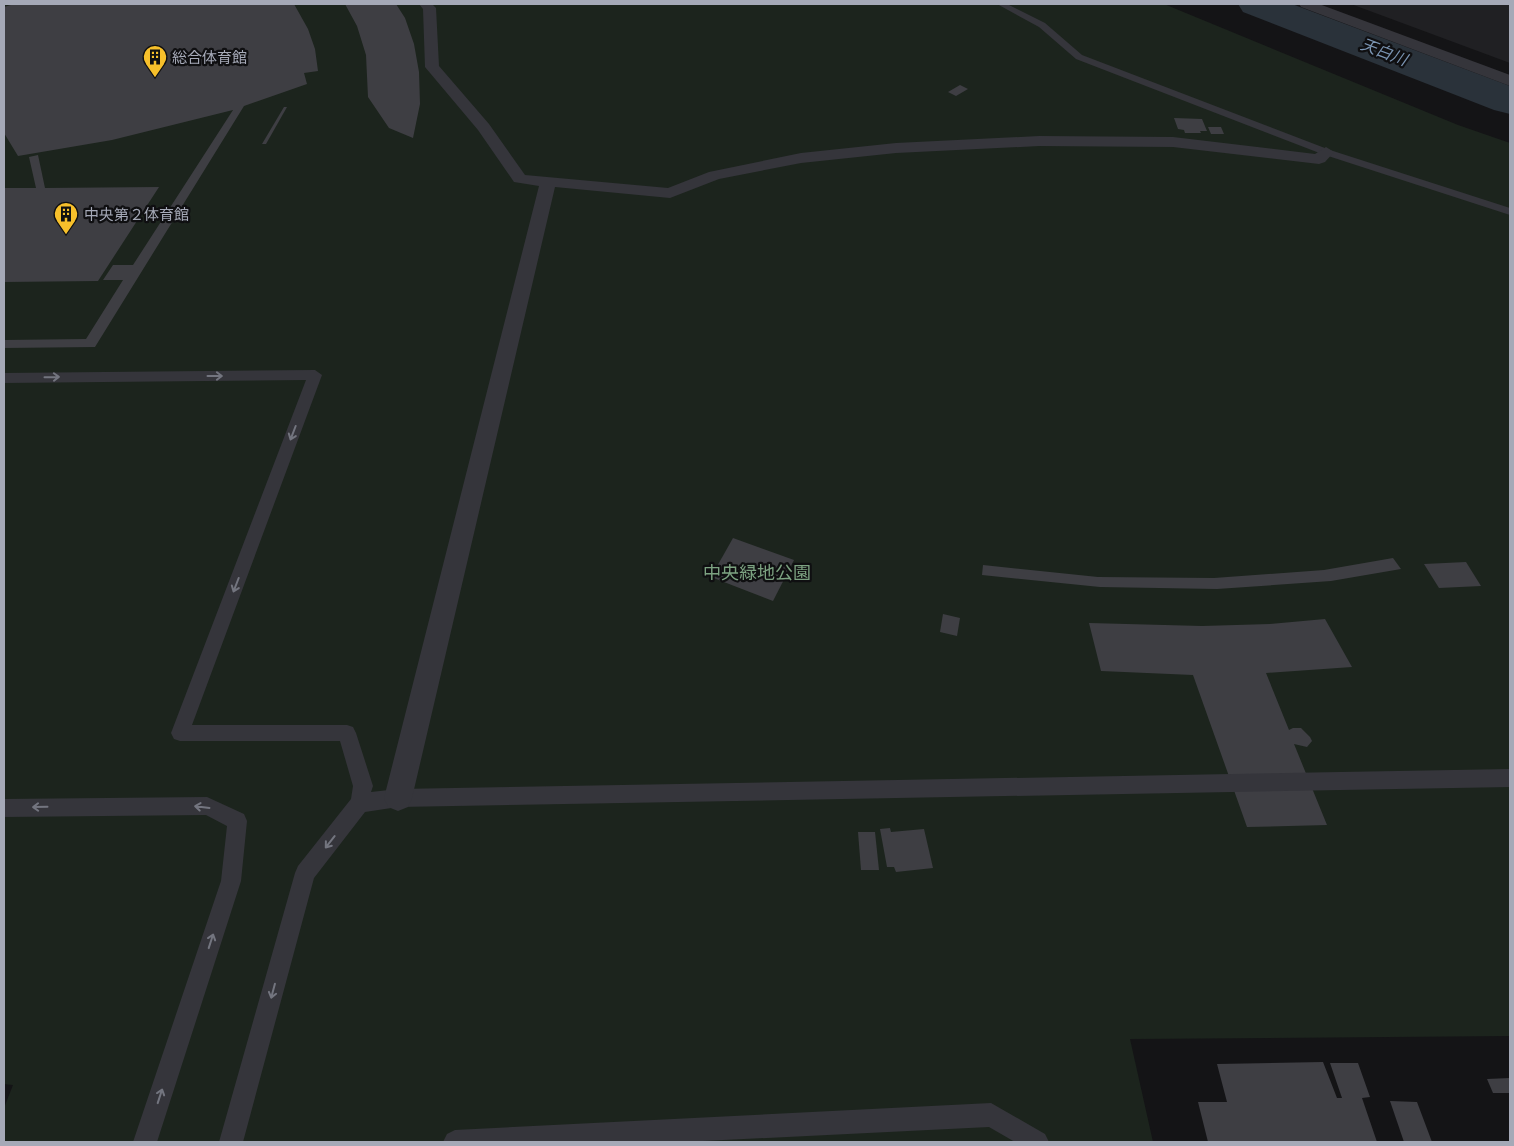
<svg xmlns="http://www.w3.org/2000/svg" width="1514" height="1146" font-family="Helvetica,'Noto Sans JP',sans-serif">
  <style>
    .built { fill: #202023 }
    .green { fill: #1c241d }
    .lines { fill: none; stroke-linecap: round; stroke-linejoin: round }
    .river { fill: #2a323a; fill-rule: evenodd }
    .building { fill: #3e3e43 }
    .service { fill: #35353b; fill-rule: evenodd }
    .pedestrian { fill: #35353b; fill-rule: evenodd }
    .minor { fill: #35353b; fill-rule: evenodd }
    .oneway { stroke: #73757f }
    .labels { text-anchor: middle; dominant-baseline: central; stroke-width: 4.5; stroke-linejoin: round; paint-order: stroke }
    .far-poi-label { font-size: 15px; fill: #a5a9b7; stroke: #0f0f11; text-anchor: start }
    .far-water-label { font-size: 16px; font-style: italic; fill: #7b95b3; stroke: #0f0f11 }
    .park-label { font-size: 18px; fill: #7ca281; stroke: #0f0f11 }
  </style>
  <rect width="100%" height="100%" fill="#141416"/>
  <path class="built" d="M1351 4H1510V63Z"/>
  <path class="green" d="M4 4H1164L1458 125 1510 143V1036L1130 1039 1153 1142H4V1108L13 1085 4 1084Z"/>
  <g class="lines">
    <path class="river" d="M1238 4H1292L1510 86V114L1494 110 1243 12Z"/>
  </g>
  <g class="building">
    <path d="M14 4H294L308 29 315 49 318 71 304 73 307 84 244 106 95 347 4 348V340L86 339 123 280H103L113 265H133L233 110 112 140 18 156 4 133V7Z"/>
    <path d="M345 4H396L405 18 414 44 419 72 420 104 413 138 389 128 368 97 366 55 357 26Z"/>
    <path d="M960 85 968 89 956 96 948 92Z"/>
    <path d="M284 107H287L266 144H262Z"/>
    <path d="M1174 118 1202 119 1207 131H1200L1201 133H1185L1184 130 1178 129Z"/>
    <path d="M1208 127H1221L1224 134H1211Z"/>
    <path d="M38 155 45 188 159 187 98 281 4 282V188H36L29 157Z"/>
    <path d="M733 538 794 560 773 601 711 577Z"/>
    <path d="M1393 558 1401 569 1331 581 1217 589 1100 587 982 575 983 565 1098 577 1214 578 1324 570Z"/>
    <path d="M1466 562 1481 586 1439 588 1424 564Z"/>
    <path d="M943 614 960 618 957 636 940 632Z"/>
    <path d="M1325 619 1352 667 1266 673 1289 730 1293 728H1301L1310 737 1312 741 1307 747 1294 744 1327 825 1247 827 1193 675 1101 671 1089 623 1202 626 1270 624Z"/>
    <path d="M890 828 891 832 924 829 933 868 896 872 894 867H887L880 829Z"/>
    <path d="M858 832H875L879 870H861Z"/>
    <path d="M1323 1062 1337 1098H1342L1330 1063H1358L1370 1097 1362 1098 1377 1142H1208L1198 1102H1227L1217 1064Z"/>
    <path d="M1510 1078V1093H1493L1487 1079Z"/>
    <path d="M1390 1101 1417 1102 1432 1142H1404Z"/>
  </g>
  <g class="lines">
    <g class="service">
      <path d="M997 4H1007L1045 23 1082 55 1330 150 1510 208V215L1322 154 1076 59 1039 27Z"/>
      <path d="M315 370 322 375 192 725H347L353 727 356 733 373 786 371 792 398 789 1510 769V787L398 807 365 812 314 878 243 1142H219L295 873 298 866 351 799 353 786 340 741H180L174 739 171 733 306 380 4 383V373Z"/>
      <path d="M207 797 244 814 247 821 241 881 157 1142H133L221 881 227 826 206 815 4 817V799Z"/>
      <path d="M991 1103 1045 1134 1049 1142H1015L989 1127 683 1142H443L447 1134 455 1130Z"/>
    </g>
    <path class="pedestrian" d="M419 4H432L436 8 439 66 489 124 525 175 668 188 709 172 801 153 896 143 1039 136 1173 137 1315 154 1326 147 1334 152 1325 162 1319 164 1173 147 1039 146 896 153 801 163 719 179 670 198 555 187 412 798 408 807 398 811 388 807 384 798 539 186 514 182 478 130 425 67 423 9Z"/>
    <path class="minor" d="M1299 4H1319L1510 75V86L1301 7Z"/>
  </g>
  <defs><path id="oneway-shaft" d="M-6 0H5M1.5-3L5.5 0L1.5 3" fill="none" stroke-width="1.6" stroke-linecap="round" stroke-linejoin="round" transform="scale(1.25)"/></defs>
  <g class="oneway">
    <use href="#oneway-shaft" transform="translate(215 376)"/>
    <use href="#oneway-shaft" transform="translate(52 377) rotate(-1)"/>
    <use href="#oneway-shaft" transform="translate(293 433) rotate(111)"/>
    <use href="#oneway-shaft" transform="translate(236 585) rotate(111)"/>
    <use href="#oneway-shaft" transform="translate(40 807) rotate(179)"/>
    <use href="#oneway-shaft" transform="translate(202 807) rotate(-173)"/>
    <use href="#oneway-shaft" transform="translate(330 842) rotate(128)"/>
    <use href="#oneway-shaft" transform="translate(211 941) rotate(-72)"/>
    <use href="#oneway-shaft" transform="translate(273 991) rotate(105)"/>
    <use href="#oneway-shaft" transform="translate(160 1096) rotate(-72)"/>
  </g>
  <defs>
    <g id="building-pin" transform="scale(1.25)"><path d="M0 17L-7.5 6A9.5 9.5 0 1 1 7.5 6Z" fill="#f7c02b" stroke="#0f0f11"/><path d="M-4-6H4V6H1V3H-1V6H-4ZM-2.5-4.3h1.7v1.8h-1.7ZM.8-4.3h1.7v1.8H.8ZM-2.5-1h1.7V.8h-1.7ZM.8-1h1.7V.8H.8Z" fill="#111"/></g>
  </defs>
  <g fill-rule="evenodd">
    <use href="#building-pin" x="155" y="57"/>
    <use href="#building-pin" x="66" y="214"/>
  </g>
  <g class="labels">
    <g class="far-poi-label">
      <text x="172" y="57">総合体育館</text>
      <text x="84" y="214">中央第２体育館</text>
    </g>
    <g class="far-water-label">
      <text transform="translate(1384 52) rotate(21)">天白川</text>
    </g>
    <g class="park-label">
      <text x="757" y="573">中央緑地公園</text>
    </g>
  </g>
  <rect width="1514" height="1146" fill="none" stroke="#a5a9b7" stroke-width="10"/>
</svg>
